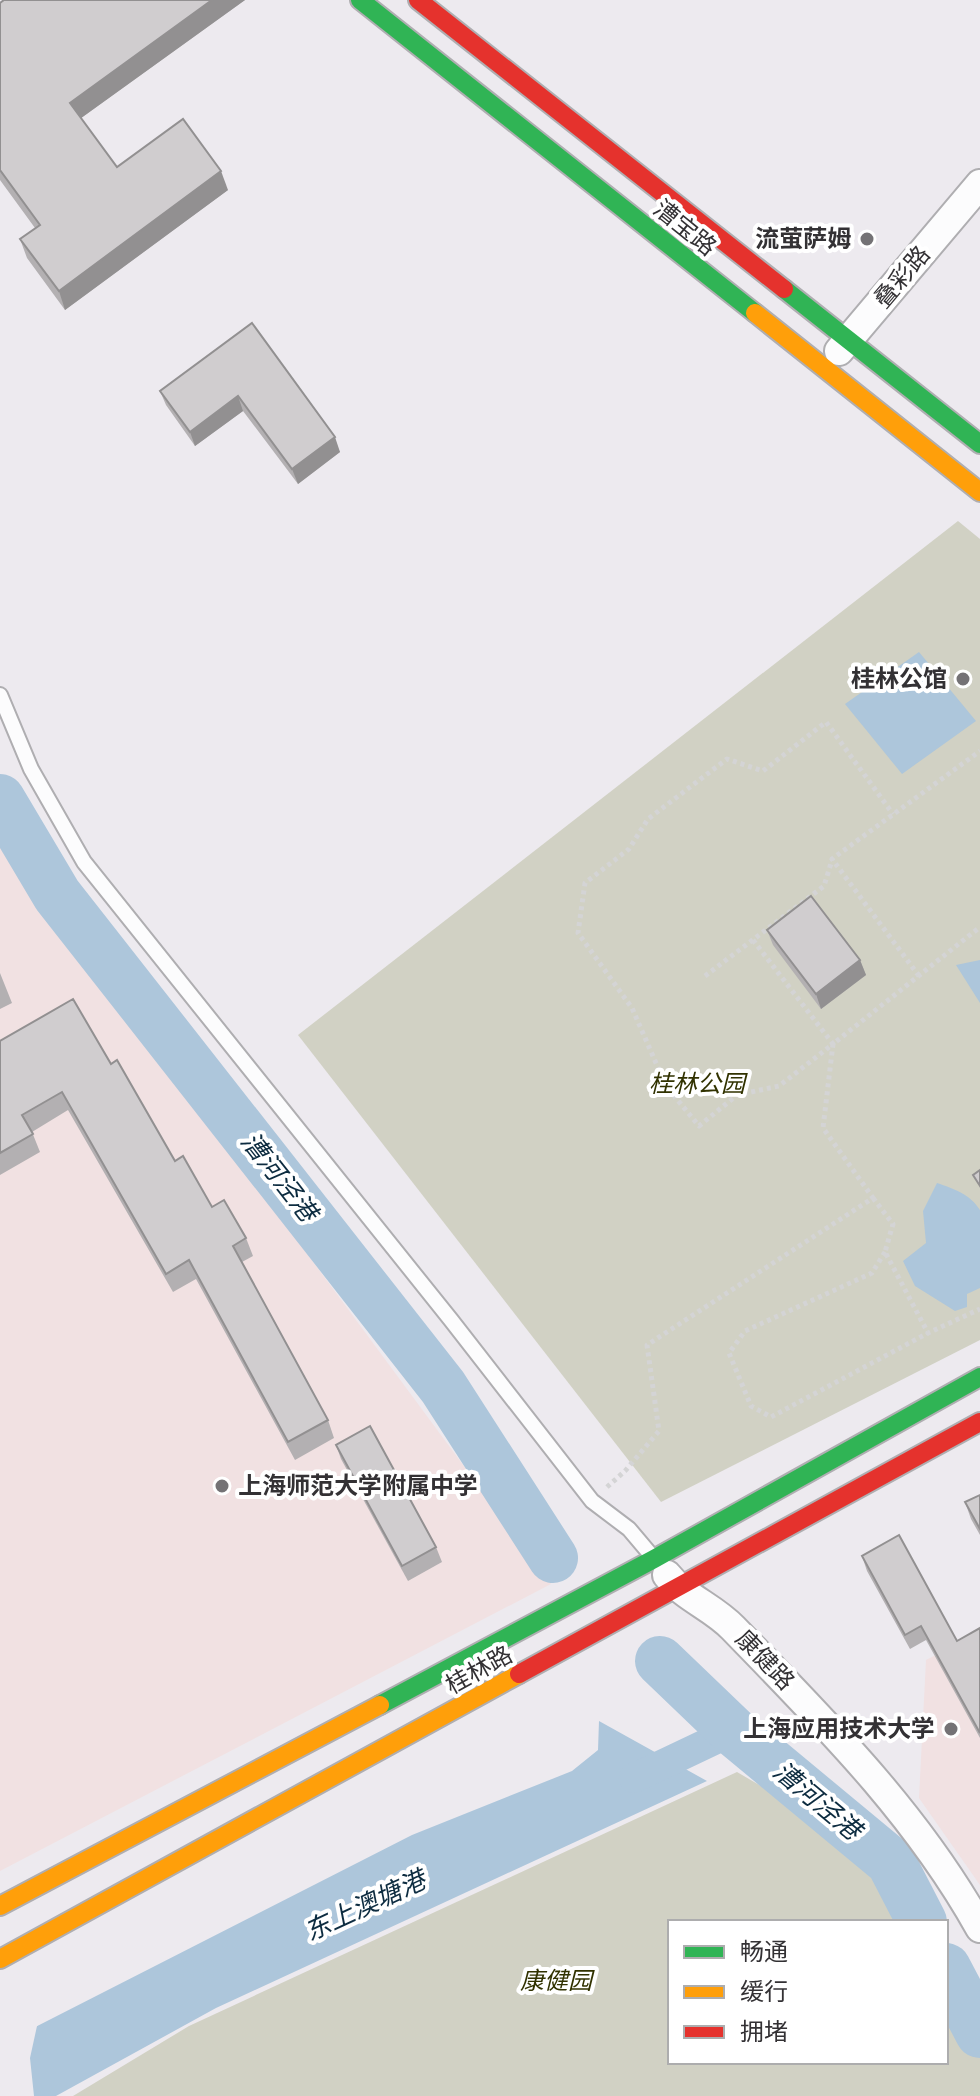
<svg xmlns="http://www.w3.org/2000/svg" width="980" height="2096" font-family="'Times New Roman','Noto Sans SC',serif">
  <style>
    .education { fill: #f1e1e2 }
    .green { fill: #d1d1c4 }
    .water { fill: #adc6db }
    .pier { fill: #edeaef }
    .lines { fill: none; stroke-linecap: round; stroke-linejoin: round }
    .canal { stroke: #adc6db; stroke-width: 30 }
    .river { stroke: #adc6db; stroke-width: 50 }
    .lane-casing { stroke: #afaeb1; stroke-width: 18 }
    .street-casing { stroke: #afaeb1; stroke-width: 32 }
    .fast-casing { stroke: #afaeb1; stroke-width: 22 }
    .slow-casing { stroke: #afaeb1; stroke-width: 22 }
    .jam-casing { stroke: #afaeb1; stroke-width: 22 }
    .path { stroke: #d4d4d5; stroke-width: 5; stroke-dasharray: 4 4; stroke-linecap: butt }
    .lane { stroke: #fcfcfd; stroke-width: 14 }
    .street { stroke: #fcfcfd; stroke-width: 28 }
    .fast { stroke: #30b455; stroke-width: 18 }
    .slow { stroke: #ff9f0a; stroke-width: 18 }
    .jam { stroke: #e5322d; stroke-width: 18 }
    .wall { fill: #b3b0b2 }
    .shaded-wall { fill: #929091 }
    .building { fill: #d0cdcf; stroke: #929091; stroke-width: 2 }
    .poi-dot { fill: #747275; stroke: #fff; stroke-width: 3 }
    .labels { text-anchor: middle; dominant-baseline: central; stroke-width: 8; stroke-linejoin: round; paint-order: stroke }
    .street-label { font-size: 24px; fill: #333134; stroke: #fff }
    .poi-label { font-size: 24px; font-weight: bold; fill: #333134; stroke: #fff; text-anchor: end }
    .park-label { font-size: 24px; font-style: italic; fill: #313200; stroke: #fff }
    .water-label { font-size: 26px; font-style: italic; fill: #0d2c40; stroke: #fff }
  </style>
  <rect width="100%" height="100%" fill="#edeaef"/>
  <g class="education">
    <path d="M0 838 551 1584 0 1871Z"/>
    <path d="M980 1632V1885L919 1798 926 1660Z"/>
  </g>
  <g class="green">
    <path d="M958 521 980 539V1340L661 1502 298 1035Z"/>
    <path d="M737 1772 891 1862 922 1922H670V2062H946V1968L980 2033V2096H73L189 2026Z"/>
  </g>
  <g class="water">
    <path d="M919 652 976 721 902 774 845 704Z"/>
    <path d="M980 960V1003L956 965Z"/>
    <path d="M937 1183C954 1189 970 1194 980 1210V1288L967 1294V1307L955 1311 915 1286 903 1261 926 1243 923 1211Z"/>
    <path d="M599 1721 707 1781 216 2008 56 2096H0V2045L412 1835 572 1771 598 1750Z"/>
  </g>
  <path class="pier" d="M44 2018 37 2026 30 2058 34 2096H0V2041Z"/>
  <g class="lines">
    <path class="canal" d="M634 1778 733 1731"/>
    <g class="river">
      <path d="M0 799 57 895 443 1387 553 1558"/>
      <path d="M660 1661 733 1731 891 1862 922 1922"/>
      <path d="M946 1968 980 2033"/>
    </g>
    <g class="lane-casing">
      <path id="lane" d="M0 695 31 769 84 862 451 1320 592 1501 629 1529 651 1555"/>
    </g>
    <g class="street-casing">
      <g id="street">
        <path d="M839 351 980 184"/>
        <path d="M667 1575C685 1598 713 1607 733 1628 824 1722 916 1813 980 1928"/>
      </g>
    </g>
    <g class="fast-casing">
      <g id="fast">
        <path d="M360 0 755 313"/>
        <path d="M784 289 980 444"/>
        <path d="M380 1705 654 1559 980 1377"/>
      </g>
    </g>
    <g class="slow-casing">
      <g id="slow">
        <path d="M755 313 980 492"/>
        <path d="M0 1906 380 1705"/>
        <path d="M0 1959 519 1674"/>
      </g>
    </g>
    <g class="jam-casing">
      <g id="jam">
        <path d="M418 0 784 289"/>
        <path d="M519 1674 980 1422"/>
      </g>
    </g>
    <g class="path">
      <path d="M753 940 833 1044 779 1086 737 1095 699 1126 666 1086 632 1008 578 933 585 883 629 849 648 819 727 759 763 771 826 722 893 814"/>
      <path d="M705 976 824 886 832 860"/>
      <path d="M919 976 832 859 980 751"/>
      <path d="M873 1198 893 1224 885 1252 928 1333 980 1309"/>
      <path d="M885 1252 872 1273 745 1331 729 1353 751 1406 771 1417 928 1333"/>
      <path d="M607 1487 625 1471 659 1431 647 1345 873 1198 823 1128 833 1044 980 927"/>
    </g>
    <use href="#lane" class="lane"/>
    <use href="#street" class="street"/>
    <use href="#fast" class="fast"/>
    <use href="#slow" class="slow"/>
    <use href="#jam" class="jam"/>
  </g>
  <g class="wall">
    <path d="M4 0H245L81 118 117 167 228 190 65 310 27 258 20 239 35 228 0 180V3Z"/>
    <path d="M252 323 340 452 298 484 243 411 195 446 166 405 160 391Z"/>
    <path d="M767 930 860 960 866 975 821 1009 773 945Z"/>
    <path d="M0 973 12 1003 0 1009Z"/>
    <path d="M0 1041 111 1064 175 1161 212 1207 246 1238 253 1256 242 1262 328 1420 334 1438 295 1460 196 1279 173 1292 68 1110 32 1132 40 1152 0 1175Z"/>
    <path d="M336 1445 436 1547 442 1562 408 1581 341 1459Z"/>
    <path d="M980 1495V1535L971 1519 965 1502Z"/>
    <path d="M862 1556 957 1641 980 1628V1738L926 1640 910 1649 867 1571Z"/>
  </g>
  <g class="shaded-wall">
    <path d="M212 0H245L77 121 70 103Z"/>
    <path d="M221 171 228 190 65 310 59 291Z"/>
    <path d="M238 396 243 411 195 446 190 432Z"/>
    <path d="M335 437 340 452 298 484 292 469Z"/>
    <path d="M860 960 866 975 821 1009 816 994Z"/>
  </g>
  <g class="building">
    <path d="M4 0H212L70 103 117 167 183 119 221 171 59 291 20 239 40 225 0 170V3Z"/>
    <path d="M252 323 335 437 292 469 238 396 190 432 160 391Z"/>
    <path d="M811 896 860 960 816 994 767 930Z"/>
    <path d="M73 999 111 1064 117 1060 175 1161 183 1156 212 1207 224 1200 246 1238 233 1246 328 1420 288 1442 189 1260 166 1274 62 1092 22 1115 33 1134 0 1153V1041Z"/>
    <path d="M980 1170V1186L973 1175Z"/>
    <path d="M370 1426 436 1547 402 1566 336 1445Z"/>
    <path d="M980 1495V1529L965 1502Z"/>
    <path d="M899 1535 957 1641 980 1628V1733L921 1626 905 1635 862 1556Z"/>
  </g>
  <g class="poi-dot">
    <circle cx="867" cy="239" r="8"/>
    <circle cx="963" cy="679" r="8"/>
    <circle cx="222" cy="1486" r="8"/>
    <circle cx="951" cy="1729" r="8"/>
  </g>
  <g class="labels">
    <g class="street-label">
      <text transform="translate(685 228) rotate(39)">漕宝路</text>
      <text transform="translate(902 277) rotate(-50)">叠彩路</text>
      <text transform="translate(765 1660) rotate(46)">康健路</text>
      <text transform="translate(479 1670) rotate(-29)">桂林路</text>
    </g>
    <g class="poi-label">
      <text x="851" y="239">流萤萨姆</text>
      <text x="947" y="679">桂林公馆</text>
      <text x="238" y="1486" text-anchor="start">上海师范大学附属中学</text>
      <text x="935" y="1729">上海应用技术大学</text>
    </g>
    <g class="park-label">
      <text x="697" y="1084">桂林公园</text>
      <text x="556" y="1981">康健园</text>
    </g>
    <g class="water-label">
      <text transform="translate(279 1177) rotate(52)">漕河泾港</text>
      <text transform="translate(817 1801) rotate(40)">漕河泾港</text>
      <text transform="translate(365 1906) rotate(-25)">东上澳塘港</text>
    </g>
  </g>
  <rect x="668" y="1920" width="280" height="144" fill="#ffffff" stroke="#adadae" stroke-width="2"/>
  <rect x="684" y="1946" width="40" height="12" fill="#30b455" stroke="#adadae" stroke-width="2"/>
  <text x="740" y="1960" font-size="24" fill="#333134">畅通</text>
  <rect x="684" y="1986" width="40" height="12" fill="#ff9f0a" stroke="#adadae" stroke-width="2"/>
  <text x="740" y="2000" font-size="24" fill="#333134">缓行</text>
  <rect x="684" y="2026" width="40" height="12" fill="#e5322d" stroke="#adadae" stroke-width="2"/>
  <text x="740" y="2040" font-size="24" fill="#333134">拥堵</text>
</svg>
